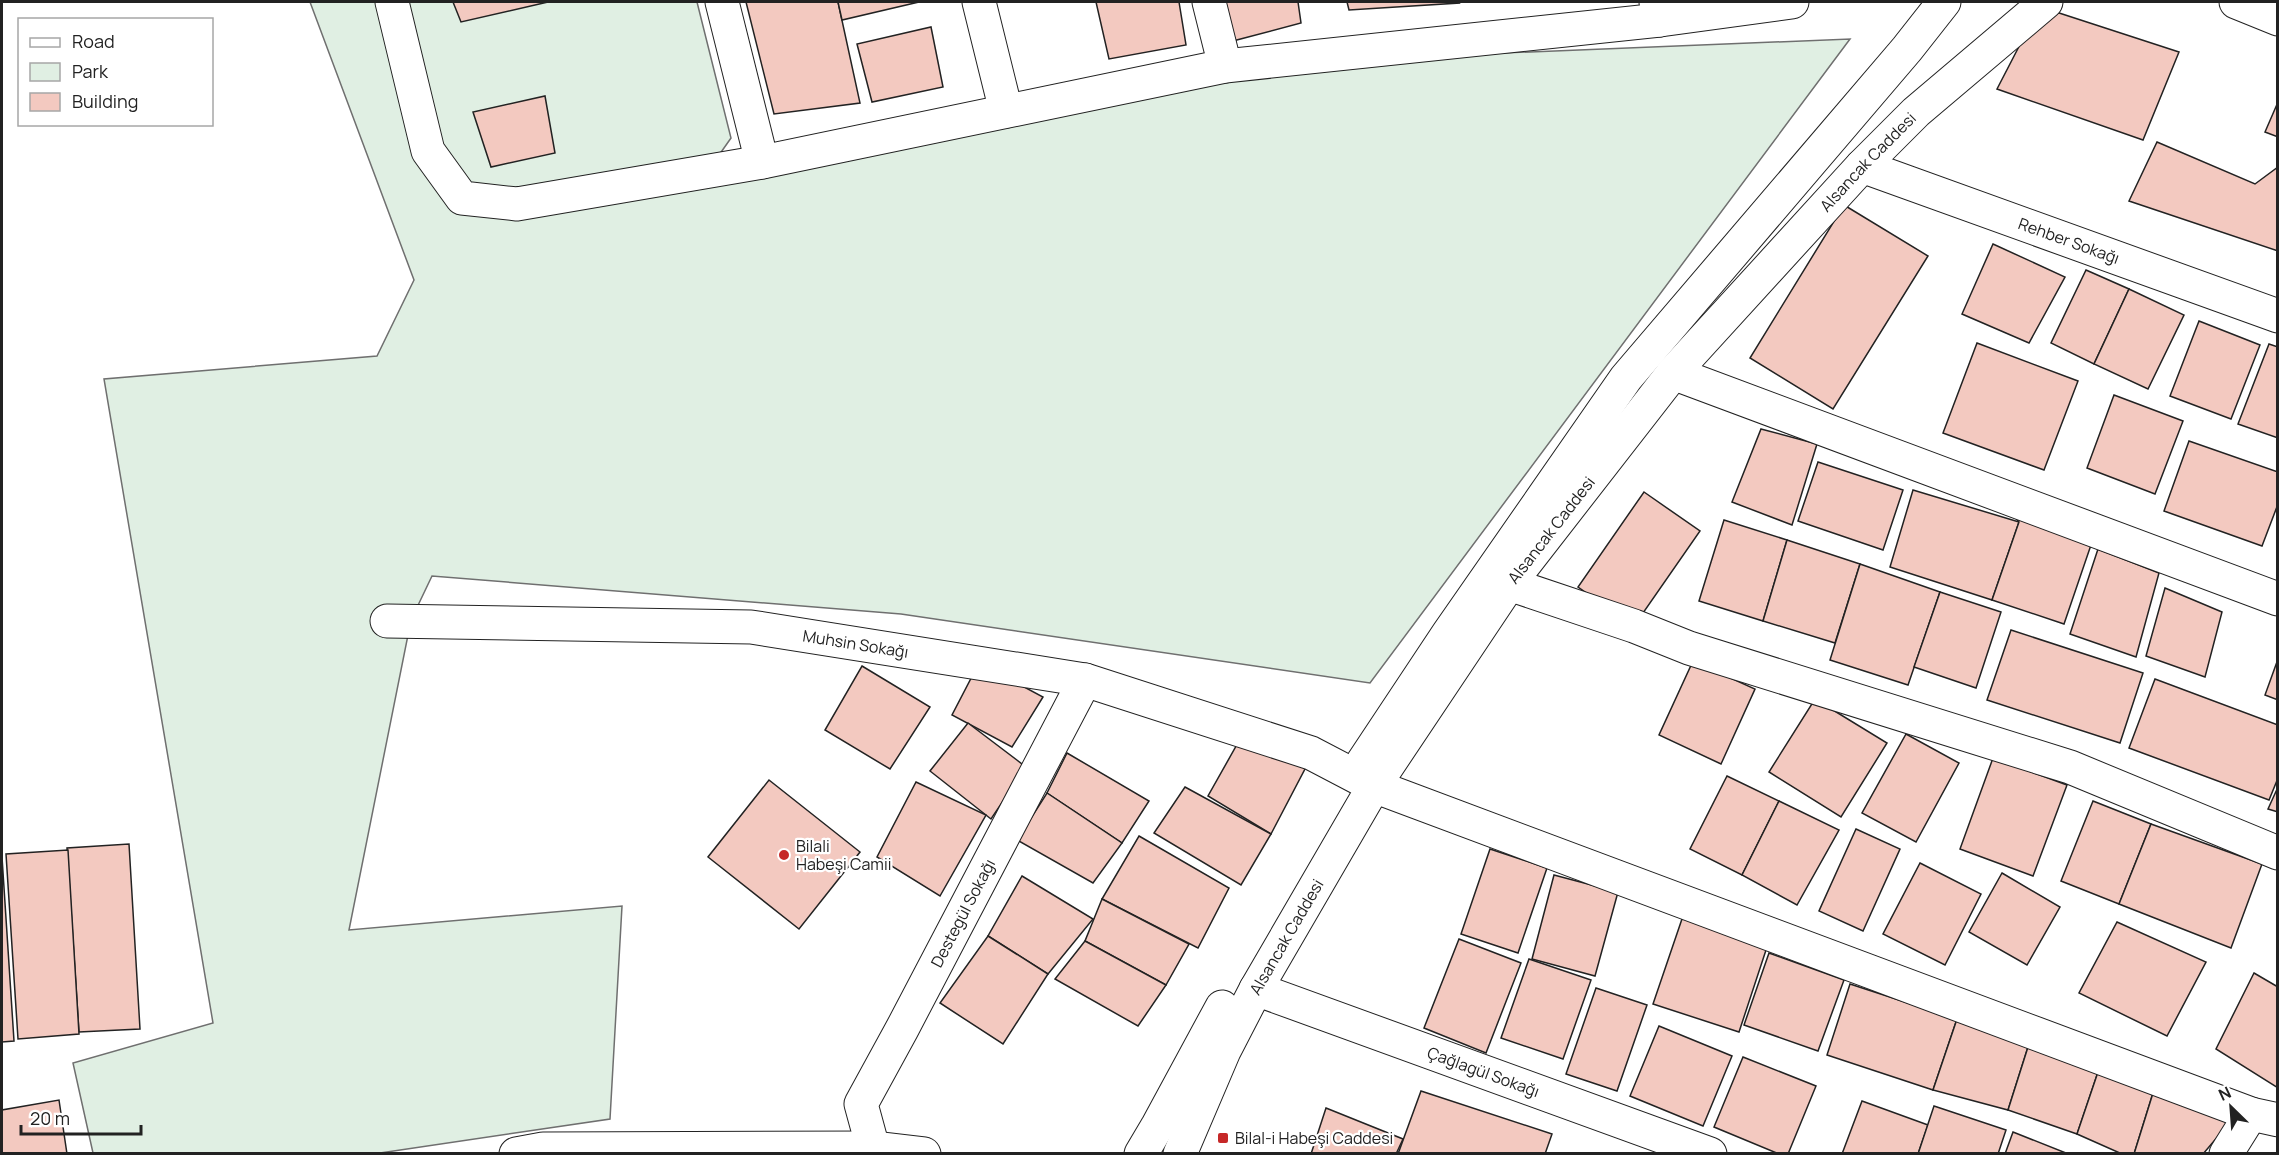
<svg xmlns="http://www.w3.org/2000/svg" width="2279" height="1155" font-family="Manrope,sans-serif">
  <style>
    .green { fill: #e0efe3; stroke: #6f6f6f; stroke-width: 1.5 }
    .building { fill: #f3c9c0; stroke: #222; stroke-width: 1.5 }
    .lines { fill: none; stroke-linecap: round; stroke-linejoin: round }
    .minor-casing { stroke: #222; stroke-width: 35 }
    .tertiary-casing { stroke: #222; stroke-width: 35 }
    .minor { stroke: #fff; stroke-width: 33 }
    .tertiary { stroke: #fff; stroke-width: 33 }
    .poi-dot { fill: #c62828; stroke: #fff; stroke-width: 2 }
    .labels { text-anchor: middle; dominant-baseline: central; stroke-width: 4.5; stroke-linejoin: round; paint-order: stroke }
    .street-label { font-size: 16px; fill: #222; stroke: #fff }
    .poi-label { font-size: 16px; fill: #222; stroke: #fff; text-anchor: start }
  </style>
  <rect width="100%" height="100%" fill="#fff"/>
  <path class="green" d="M310 2H697L731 138 705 175 1331 60 1850 39 1370 683 901 614 432 576 411 620 349 930 622 906 610 1119 380 1153H93L73 1063 213 1023 104 379 377 356 414 280Z"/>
  <g class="building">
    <path d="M453 2H548L461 22Z"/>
    <path d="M746 2H838L860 103 774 114Z"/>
    <path d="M838 2H919L842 20Z"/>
    <path d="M1096 2H1179L1186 45 1109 59Z"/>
    <path d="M1221 2H1298L1301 23 1229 42Z"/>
    <path d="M1347 2H1458L1459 3 1349 10Z"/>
    <path d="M2053 11 2179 52 2143 140 1997 89 2026 33Z"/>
    <path d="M931 27 943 87 872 102 857 44Z"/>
    <path d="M545 96 555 153 491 167 473 112Z"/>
    <path d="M2278 102V137L2265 132Z"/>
    <path d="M2157 142 2255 184 2278 167V251L2129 201Z"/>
    <path d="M1844 205 1928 256 1833 409 1750 358Z"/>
    <path d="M1993 244 2065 277 2029 343 1962 314Z"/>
    <path d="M2086 270 2129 289 2094 364 2051 343Z"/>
    <path d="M2129 289 2184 315 2148 389 2094 364Z"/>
    <path d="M2199 321 2260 345 2231 419 2170 396Z"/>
    <path d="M1977 343 2078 381 2044 470 1943 433Z"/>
    <path d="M2269 344 2278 347V438L2238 424Z"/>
    <path d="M2114 395 2183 421 2155 494 2087 468Z"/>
    <path d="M1761 429 1817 444 1792 525 1732 502Z"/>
    <path d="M2189 441 2278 472V504L2262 546 2164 511Z"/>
    <path d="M1818 462 1903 490 1883 550 1798 521Z"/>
    <path d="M1913 490 2019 522 1992 600 1890 567Z"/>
    <path d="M1644 492 1700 531 1634 626 1578 587Z"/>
    <path d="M2014 516 2092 542 2064 624 1992 600 2019 522Z"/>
    <path d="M1724 520 1787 540 1763 621 1699 601Z"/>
    <path d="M1787 540 1860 564 1835 643 1763 621Z"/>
    <path d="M2098 549 2159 573 2136 657 2070 634Z"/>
    <path d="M1860 564 1940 592 1908 685 1830 660Z"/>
    <path d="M2165 588 2222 612 2205 677 2146 656Z"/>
    <path d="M1940 592 2001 612 1976 688 1914 667Z"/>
    <path d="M2011 630 2143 673 2120 743 1987 700Z"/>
    <path d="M2278 659V700L2265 695Z"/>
    <path d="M1693 661 1755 689 1721 764 1659 735Z"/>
    <path d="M979 663 1043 697 1012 747 952 715Z"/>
    <path d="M862 666 930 707 890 769 825 730Z"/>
    <path d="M2155 679 2278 725V778L2269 800 2129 748Z"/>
    <path d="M1815 699 1887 743 1841 817 1769 772Z"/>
    <path d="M968 723 1026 767 991 819 930 771Z"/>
    <path d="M1244 732 1306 767 1271 834 1208 796Z"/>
    <path d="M1906 734 1959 763 1916 842 1862 813Z"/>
    <path d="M1067 753 1149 801 1122 843 1047 793Z"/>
    <path d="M1993 758 2067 785 2033 876 1960 849Z"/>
    <path d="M1727 776 1779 801 1742 875 1690 849Z"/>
    <path d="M769 780 860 852 799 929 708 857Z"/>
    <path d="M916 782 986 815 940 896 877 857Z"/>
    <path d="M1185 787 1271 834 1241 885 1154 833Z"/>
    <path d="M2278 787V812L2268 809Z"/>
    <path d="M1047 793 1122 843 1093 883 1017 840Z"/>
    <path d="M1779 801 1839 830 1797 905 1742 875Z"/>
    <path d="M2093 801 2151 824 2119 904 2061 881Z"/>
    <path d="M2151 824 2262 864 2231 948 2119 904Z"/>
    <path d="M1856 829 1900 849 1863 931 1819 911Z"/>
    <path d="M1139 836 1229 888 1198 948 1102 899Z"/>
    <path d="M129 844 140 1029 79 1032 67 848Z"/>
    <path d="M1490 849 1547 868 1518 953 1461 934Z"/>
    <path d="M68 850 79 1034 18 1039 6 854Z"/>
    <path d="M2 857 14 1041 2 1042Z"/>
    <path d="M1920 863 1981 894 1945 965 1883 934Z"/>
    <path d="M2002 873 2060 907 2027 965 1969 932Z"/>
    <path d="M1554 875 1618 892 1595 976 1532 959Z"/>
    <path d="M1022 876 1093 919 1048 974 988 936Z"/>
    <path d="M1102 899 1189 944 1166 985 1085 941Z"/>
    <path d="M1683 916 1768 944 1739 1032 1653 1004Z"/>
    <path d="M2117 922 2206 962 2167 1036 2079 993Z"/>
    <path d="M988 936 1048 974 1003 1044 940 1003Z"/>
    <path d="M1459 939 1521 963 1486 1053 1424 1028Z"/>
    <path d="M1085 941 1166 985 1138 1026 1055 979Z"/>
    <path d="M1769 953 1844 980 1818 1051 1744 1025Z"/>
    <path d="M1529 959 1591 980 1563 1059 1501 1038Z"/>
    <path d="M2254 973 2278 987V1088L2216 1049Z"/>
    <path d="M1850 984 1957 1019 1933 1090 1827 1055Z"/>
    <path d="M1596 988 1647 1005 1617 1091 1566 1074Z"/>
    <path d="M1957 1019 2028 1047 2008 1110 1933 1090Z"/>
    <path d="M1659 1026 1732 1056 1703 1126 1630 1096Z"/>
    <path d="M2028 1047 2099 1069 2077 1134 2008 1110Z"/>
    <path d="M1743 1057 1816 1086 1788 1154H1779L1714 1127Z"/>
    <path d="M2099 1069 2153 1093 2134 1154H2122L2077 1134Z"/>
    <path d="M1421 1091 1552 1134 1545 1154H1398Z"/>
    <path d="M2153 1093 2231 1121 2203 1154H2134Z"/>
    <path d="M59 1100 67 1154H2V1110Z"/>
    <path d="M1862 1101 1928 1125 1918 1154H1842Z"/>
    <path d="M1934 1106 2006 1130 1998 1154H1918Z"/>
    <path d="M1326 1108 1403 1139 1396 1154H1311Z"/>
    <path d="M2013 1132 2066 1153V1154H2005Z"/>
  </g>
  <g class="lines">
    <g class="minor-casing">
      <g id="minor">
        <path d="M392 2 428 151 462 198 517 204 762 162"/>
        <path d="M722 2 762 162 1225 66 1660 20"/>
        <path d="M979 2 1006 111"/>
        <path d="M1209 2 1225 66"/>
        <path d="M1656 2 1660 20 1792 2"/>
        <path d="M2236 2 2278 19"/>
        <path id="s1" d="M1862 166 2278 316"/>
        <path d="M1673 373 2278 599"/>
        <path d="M1509 584 1634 626 1689 648 2070 767 2278 853"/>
        <path id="s2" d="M387 621 751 627 1085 680 1311 753 1374 786 2251 1114 2226 1154"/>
        <path id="s3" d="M1256 989 1710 1154"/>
        <path d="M2251 1114 2278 1120"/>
        <path id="s4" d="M873 1148 861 1104 902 1029 1085 680"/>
      </g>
    </g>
    <g class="tertiary-casing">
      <g id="tertiary">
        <path d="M1363 762 1448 634 1626 378 1907 49 1944 2"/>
        <path d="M516 1154 543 1149 873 1148 924 1154"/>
        <path d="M1141 1154 1157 1127 1222 1007"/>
        <path id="s5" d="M1180 1154 1224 1051 1256 989 1374 786 1509 584 1673 373 1862 166 1916 112 2046 2"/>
      </g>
    </g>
    <use href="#minor" class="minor"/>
    <use href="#tertiary" class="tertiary"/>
  </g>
  <g class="poi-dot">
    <circle cx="784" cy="855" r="6"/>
    <rect x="1217" y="1132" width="12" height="12" rx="3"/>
  </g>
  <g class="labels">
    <g class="street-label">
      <text stroke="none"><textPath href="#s5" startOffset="1214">Alsancak Caddesi</textPath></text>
      <text stroke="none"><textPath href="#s1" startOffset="220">Rehber Sokağı</textPath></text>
      <text stroke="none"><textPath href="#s5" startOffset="728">Alsancak Caddesi</textPath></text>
      <text stroke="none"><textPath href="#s2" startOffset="470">Muhsin Sokağı</textPath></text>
      <text stroke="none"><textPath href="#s4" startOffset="262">Destegül Sokağı</textPath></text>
      <text stroke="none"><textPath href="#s5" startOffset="242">Alsancak Caddesi</textPath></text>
      <text stroke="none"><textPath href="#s3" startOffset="242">Çağlagül Sokağı</textPath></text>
    </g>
    <g class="poi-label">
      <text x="796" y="846">Bilali<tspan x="796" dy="18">Habeşi Camii</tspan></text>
      <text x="1235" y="1138">Bilal-i Habeşi Caddesi</text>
    </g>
  </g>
  <rect width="2279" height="1155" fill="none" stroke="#222222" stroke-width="6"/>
  <rect x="18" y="18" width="195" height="108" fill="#ffffff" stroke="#a7a7a7" stroke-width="1.5"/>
  <rect x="30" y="38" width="30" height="9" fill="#ffffff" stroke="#a7a7a7" stroke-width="1.5"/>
  <text x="72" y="48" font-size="18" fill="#222222">Road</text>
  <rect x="30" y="63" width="30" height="18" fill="#e0efe3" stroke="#a7a7a7" stroke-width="1.5"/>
  <text x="72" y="78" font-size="18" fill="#222222">Park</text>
  <rect x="30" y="93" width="30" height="18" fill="#f3c9c0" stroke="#a7a7a7" stroke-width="1.5"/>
  <text x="72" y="108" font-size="18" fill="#222222">Building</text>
  <g transform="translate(2231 1107) rotate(335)" stroke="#ffffff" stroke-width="4.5" paint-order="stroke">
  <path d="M0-4.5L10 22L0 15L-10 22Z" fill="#222222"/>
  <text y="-9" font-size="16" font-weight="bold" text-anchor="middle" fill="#222222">N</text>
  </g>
  <path d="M21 1125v9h120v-9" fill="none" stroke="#222222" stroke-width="3"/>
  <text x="30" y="1125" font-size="18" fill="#222222" stroke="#ffffff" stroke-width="4.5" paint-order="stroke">20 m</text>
</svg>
